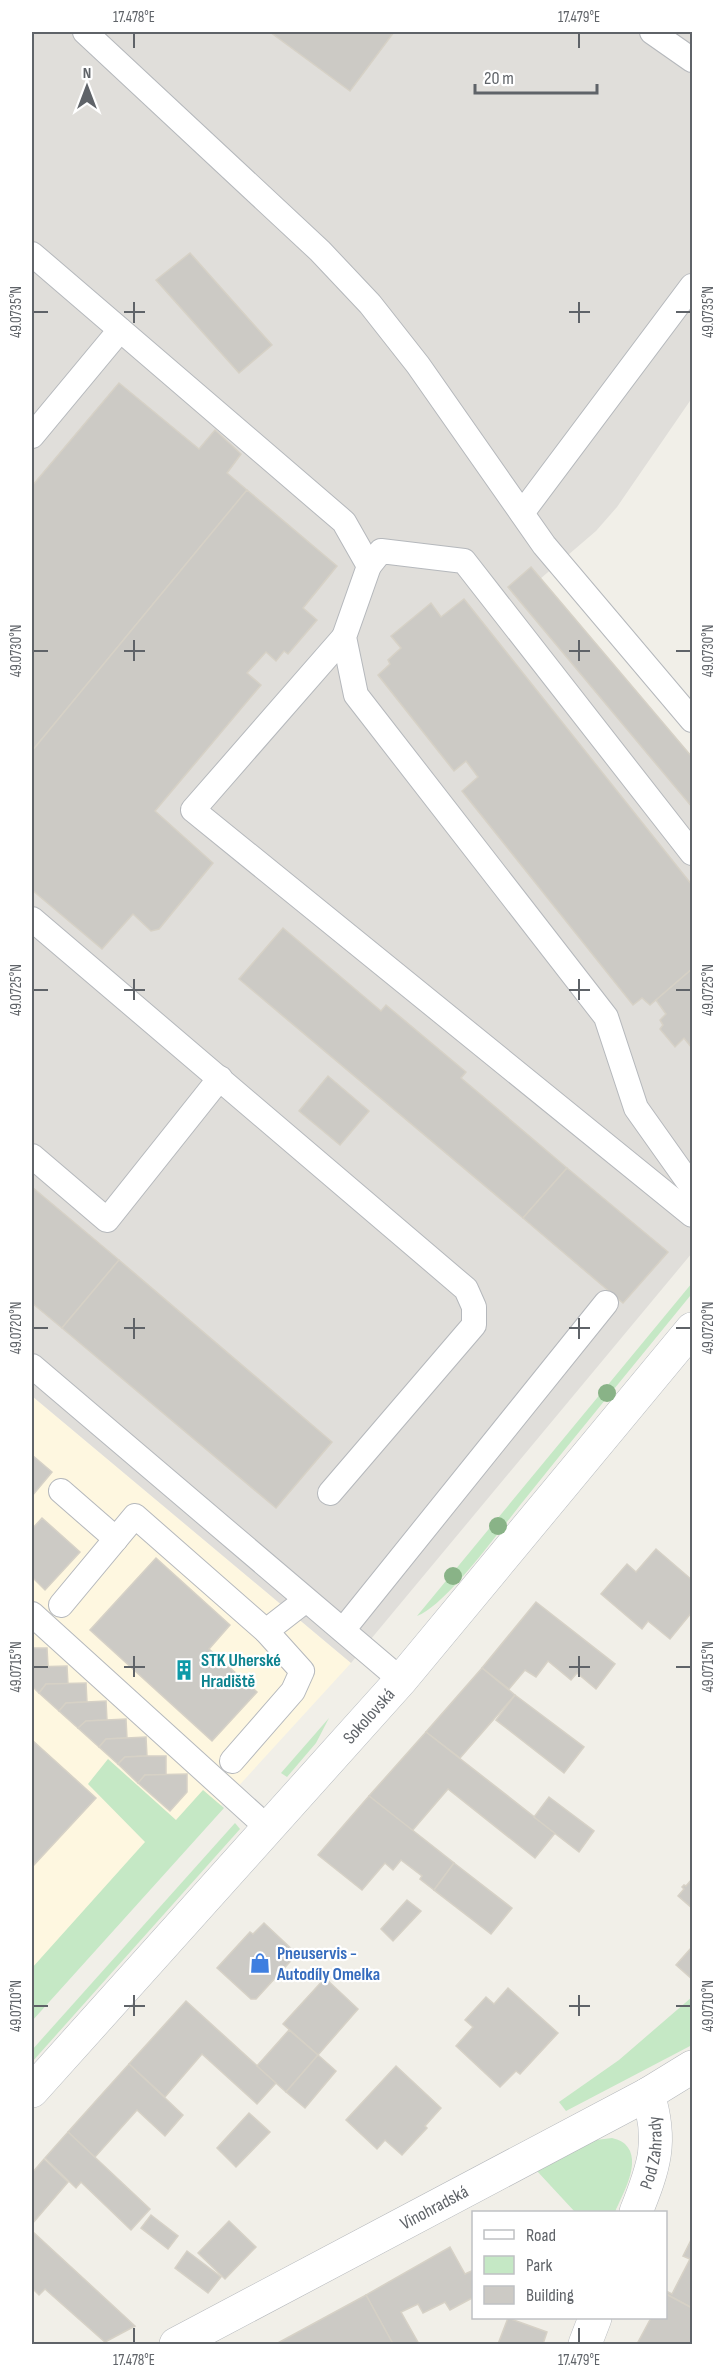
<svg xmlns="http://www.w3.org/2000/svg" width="724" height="2376" font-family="'Sofia Sans Condensed',sans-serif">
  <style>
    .commercial { fill: #fef7e0 }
    .industrial { fill: #e0deda }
    .green { fill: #c5e8c5 }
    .building { fill: #cccac5; stroke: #d6d1c6; stroke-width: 1.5 }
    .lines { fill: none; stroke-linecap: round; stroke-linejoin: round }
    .lane-casing { stroke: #b5b8bc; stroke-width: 26 }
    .street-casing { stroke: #b5b8bc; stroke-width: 34 }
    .secondary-casing { stroke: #b6babf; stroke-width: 34 }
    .lane { stroke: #fff; stroke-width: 24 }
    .street { stroke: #fff; stroke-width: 33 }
    .secondary { stroke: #fff; stroke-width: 33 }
    .tree { fill: #89b387 }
    .ticks { fill: none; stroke: #5f6368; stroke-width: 2 }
    .labels { text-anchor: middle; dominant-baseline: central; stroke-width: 4.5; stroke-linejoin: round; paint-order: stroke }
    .culture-label { font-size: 18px; font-weight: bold; fill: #0d838f; stroke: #fff; text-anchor: start }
    .street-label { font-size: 18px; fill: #5f6368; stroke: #fff }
    .shop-label { font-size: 18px; font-weight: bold; fill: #366cbe; stroke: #fff; text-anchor: start }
    .neatline { fill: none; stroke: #5f6368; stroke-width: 2 }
    .ticks-label { font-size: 15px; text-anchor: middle; fill: #5f6368 }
  </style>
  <rect width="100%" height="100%" fill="#f1efe8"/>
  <path class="commercial" d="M32 1396 351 1663 32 2012Z"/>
  <path class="industrial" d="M32 32H692V398L617 507 596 531 540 579 692 761V1253L351 1663 32 1396Z"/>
  <g class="green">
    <path d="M692 1283 690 1296C635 1364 579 1431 525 1499 502 1527 447 1605 417 1616Z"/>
    <path d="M329 1718 316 1743 287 1777 281 1773Z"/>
    <path d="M108 1759 176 1820 203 1790 224 1808 32 2021V1968L145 1842 88 1784Z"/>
    <path d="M235 1823 240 1829 32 2062V2050Z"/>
    <path d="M692 1997V2045L566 2111 559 2102 619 2060Z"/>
    <path d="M612 2138C616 2139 622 2141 625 2144 643 2161 622 2195 615 2212H575L537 2171 596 2140Z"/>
  </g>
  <g class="building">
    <path d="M270 32H394L350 91Z"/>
    <path d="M190 253 272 345 239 373 156 280Z"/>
    <path d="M119 383 199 449 215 430 241 454 227 473 247 490 32 751V486Z"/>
    <path d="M247 490 337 566 303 608 317 620 288 654 284 651 276 661 266 652 247 673 261 685 155 811 213 863 159 929 151 931 133 914 102 949 32 890V751Z"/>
    <path d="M531 567 692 757V807L508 587Z"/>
    <path d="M464 599 692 885V969L650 1005 642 998 633 1005 462 791 478 777 466 761 454 771 378 675 390 664 388 660 401 648 391 636 431 603 441 617Z"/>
    <path d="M283 928 381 1011 386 1005 466 1072 461 1078 567 1168 523 1218 239 979Z"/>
    <path d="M692 969V1048L684 1038 675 1047 660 1029 663 1025 660 1020 666 1014 656 1000Z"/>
    <path d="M328 1076 369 1111 340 1145 299 1111Z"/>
    <path d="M567 1168 668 1252 623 1303 523 1218Z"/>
    <path d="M32 1187 119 1260 62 1328 32 1303Z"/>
    <path d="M119 1260 332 1442 276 1508 62 1328Z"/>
    <path d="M32 1455 52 1472 32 1496Z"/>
    <path d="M42 1518 80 1552 45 1590 32 1577V1529Z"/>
    <path d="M656 1549 692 1580V1612L670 1639 648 1621 642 1629 601 1594 627 1564 636 1572Z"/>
    <path d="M156 1558 230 1625 209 1649 257 1692 212 1741 90 1630Z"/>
    <path d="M536 1602 615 1664 596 1689 577 1673 571 1680 548 1661 536 1677 525 1670 509 1689 482 1668Z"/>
    <path d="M32 1648H47L48 1666 32 1667Z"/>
    <path d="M67 1666 68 1684H46L39 1693 32 1686V1667Z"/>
    <path d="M482 1668 515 1695 460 1758 426 1732Z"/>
    <path d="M86 1683 87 1702 66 1703 59 1711 39 1693 46 1684Z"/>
    <path d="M515 1695 584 1747 564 1773 496 1720Z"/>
    <path d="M106 1701 107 1720 86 1721 78 1728 59 1711 66 1703Z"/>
    <path d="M126 1719 127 1738 106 1739 99 1747 78 1728 86 1721Z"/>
    <path d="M426 1732 555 1833 535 1858 448 1789 412 1831 369 1796Z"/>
    <path d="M146 1737 147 1756 125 1757 118 1764 99 1747 106 1739Z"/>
    <path d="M32 1740 96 1798 32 1867Z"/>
    <path d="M147 1756H166V1775H145L138 1783 118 1764 125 1757Z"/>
    <path d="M187 1774V1792L170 1811 138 1783 145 1775Z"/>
    <path d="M369 1796 454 1863 434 1890 420 1879 422 1876 401 1860 393 1870 385 1863 362 1890 318 1855Z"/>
    <path d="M549 1797 594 1831 579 1852 534 1817Z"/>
    <path d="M454 1863 512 1908 491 1934 434 1890Z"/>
    <path d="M692 1879V1908L678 1896 684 1889 682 1887 684 1885 686 1886Z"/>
    <path d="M407 1900 421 1911 393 1941 381 1929Z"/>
    <path d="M264 1923 297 1954 256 1999H251L217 1968 250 1932 253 1934Z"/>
    <path d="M692 1947V1979L676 1965Z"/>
    <path d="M325 1978 358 2009 318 2055 283 2024Z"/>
    <path d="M508 1988 558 2033 520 2074 516 2071 500 2087 456 2046 473 2027 465 2020 486 1997 494 2004Z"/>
    <path d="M186 2001 276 2083 257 2104 202 2054 165 2097 129 2064Z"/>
    <path d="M289 2030 318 2055 286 2092 257 2066Z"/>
    <path d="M318 2055 336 2071 305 2108 286 2092Z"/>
    <path d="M129 2064 183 2115 165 2136 137 2110 95 2157 68 2132Z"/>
    <path d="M396 2066 441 2108 425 2126 427 2128 402 2155 385 2140 377 2149 346 2120Z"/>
    <path d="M249 2113 270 2132 236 2167 217 2148Z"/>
    <path d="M68 2132 150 2209 131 2230 81 2182 76 2188 45 2158Z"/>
    <path d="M44 2159 68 2182 32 2224V2173Z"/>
    <path d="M151 2215 178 2236 168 2249 141 2228Z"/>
    <path d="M229 2221 256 2247 225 2279 198 2253Z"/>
    <path d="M32 2231 135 2326 105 2342 45 2289 39 2295 32 2288Z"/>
    <path d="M692 2238V2308L666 2294V2291L672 2294 690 2259 683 2256Z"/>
    <path d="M450 2247 465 2274 474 2270V2297L450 2310 445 2302 423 2313 418 2304 401 2312 419 2344H393L366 2295Z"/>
    <path d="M187 2251 221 2277 208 2293 175 2268Z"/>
    <path d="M666 2294 692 2308V2344H637L651 2318H666Z"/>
    <path d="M366 2295 393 2344H276Z"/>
    <path d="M508 2318 547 2332 543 2344H498Z"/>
  </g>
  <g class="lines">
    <g class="lane-casing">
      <g id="lane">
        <path d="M85 32 320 251 370 304 418 365 544 545 692 720"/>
        <path d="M652 32 692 60"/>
        <path d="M32 254 344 522 369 566 344 637 356 695 606 1017 636 1108 692 1187"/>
        <path d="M32 436 120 330"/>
        <path d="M522 513 692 286"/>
        <path d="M369 566 381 551 464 561 692 853"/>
        <path d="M344 637 193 810 692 1215"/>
        <path d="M32 919 466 1289 474 1307V1325L330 1493"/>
        <path d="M32 1156 107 1220 220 1078"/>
        <path d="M32 1366 401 1680"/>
        <path d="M61 1491 116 1539"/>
        <path d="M61 1605 135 1516 266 1631 306 1600"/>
        <path d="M32 1614 269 1829"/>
        <path d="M343 1630 606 1303"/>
        <path d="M232 1761 293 1691 302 1671 266 1631"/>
      </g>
    </g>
    <g class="street-casing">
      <g id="street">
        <path id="s1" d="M636 2212C654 2167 663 2142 648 2094"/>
        <path id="s2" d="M176 2344 648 2094 692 2067"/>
        <path d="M585 2344 595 2318"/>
      </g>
    </g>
    <g class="secondary-casing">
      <g id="secondary">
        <path id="s3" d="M32 2091 401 1680 692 1329"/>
      </g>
    </g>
    <use href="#lane" class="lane"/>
    <use href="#street" class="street"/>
    <use href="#secondary" class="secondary"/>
  </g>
  <g class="tree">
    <circle cx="607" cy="1393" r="9"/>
    <circle cx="498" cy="1526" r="9"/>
    <circle cx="453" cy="1576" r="9"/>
  </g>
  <path class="ticks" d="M134 33V48M579 33V48M134 302V323M579 302V323M33 312H48M124 312H145M569 312H590M676 312H691M134 640V661M579 640V661M33 651H48M124 651H145M569 651H590M676 651H691M134 979V1000M579 979V1000M33 990H48M124 990H145M569 990H590M676 990H691M134 1318V1339M579 1318V1339M33 1328H48M124 1328H145M569 1328H590M676 1328H691M134 1656V1677M579 1656V1677M33 1667H48M124 1667H145M569 1667H590M676 1667H691M134 1995V2016M579 1995V2016M33 2006H48M124 2006H145M569 2006H590M676 2006H691M134 2328V2343M579 2328V2343"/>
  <defs>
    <g id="building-bare" transform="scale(1.62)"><path d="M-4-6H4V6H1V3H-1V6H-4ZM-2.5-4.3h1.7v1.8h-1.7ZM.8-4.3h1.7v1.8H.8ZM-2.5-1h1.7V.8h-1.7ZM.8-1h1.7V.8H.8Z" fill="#0f9aa8" stroke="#fff" stroke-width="2.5" paint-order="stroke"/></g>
    <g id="shop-bare" transform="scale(1.62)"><path d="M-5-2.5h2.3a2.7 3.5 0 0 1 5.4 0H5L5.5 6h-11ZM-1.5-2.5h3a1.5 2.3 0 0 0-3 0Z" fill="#3f7fe0" stroke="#fff" stroke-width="2.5" paint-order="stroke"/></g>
  </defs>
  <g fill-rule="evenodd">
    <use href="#building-bare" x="184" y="1670"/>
    <use href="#shop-bare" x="260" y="1963"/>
  </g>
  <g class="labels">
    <g class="culture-label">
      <text x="201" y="1660">STK Uherské<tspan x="201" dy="21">Hradiště</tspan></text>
    </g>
    <g class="street-label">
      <text stroke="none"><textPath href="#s3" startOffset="504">Sokolovská</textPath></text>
      <text stroke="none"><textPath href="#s1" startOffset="62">Pod Zahrady</textPath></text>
      <text stroke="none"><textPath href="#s2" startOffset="292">Vinohradská</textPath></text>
    </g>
    <g class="shop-label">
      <text x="277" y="1953">Pneuservis -<tspan x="277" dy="21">Autodíly Omelka</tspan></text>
    </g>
  </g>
  <rect width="724" height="2376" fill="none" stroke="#ffffff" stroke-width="66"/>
  <rect x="472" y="2211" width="195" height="108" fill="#ffffff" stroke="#bfc1c3" stroke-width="1.5"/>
  <rect x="484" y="2230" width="30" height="9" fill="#ffffff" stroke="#bfc1c3" stroke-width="1.5"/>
  <text x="526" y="2241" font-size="18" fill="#5f6368">Road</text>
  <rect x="484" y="2256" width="30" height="18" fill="#c5e8c5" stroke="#bfc1c3" stroke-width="1.5"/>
  <text x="526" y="2271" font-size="18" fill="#5f6368">Park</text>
  <rect x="484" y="2286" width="30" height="18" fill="#cccac5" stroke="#bfc1c3" stroke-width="1.5"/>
  <text x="526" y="2301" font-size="18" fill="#5f6368">Building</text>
  <g transform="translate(87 87)" stroke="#ffffff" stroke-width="4.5" paint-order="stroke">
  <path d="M0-4.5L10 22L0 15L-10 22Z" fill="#5f6368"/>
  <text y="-9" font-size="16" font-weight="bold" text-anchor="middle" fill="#5f6368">N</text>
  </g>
  <path d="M475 84v9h122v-9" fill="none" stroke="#5f6368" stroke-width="3"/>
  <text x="484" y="84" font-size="18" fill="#5f6368" stroke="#ffffff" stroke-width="4.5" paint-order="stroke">20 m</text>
  <rect x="33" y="33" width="658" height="2310" class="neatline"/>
  <g class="ticks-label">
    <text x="134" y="22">17.478°E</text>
    <text x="579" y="22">17.479°E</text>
    <text transform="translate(16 312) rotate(-90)" y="5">49.0735°N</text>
    <text transform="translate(708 312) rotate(-90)" y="5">49.0735°N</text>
    <text transform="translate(16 651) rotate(-90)" y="5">49.0730°N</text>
    <text transform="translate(708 651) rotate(-90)" y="5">49.0730°N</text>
    <text transform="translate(16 990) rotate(-90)" y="5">49.0725°N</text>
    <text transform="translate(708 990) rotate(-90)" y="5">49.0725°N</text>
    <text transform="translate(16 1328) rotate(-90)" y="5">49.0720°N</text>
    <text transform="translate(708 1328) rotate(-90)" y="5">49.0720°N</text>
    <text transform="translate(16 1667) rotate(-90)" y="5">49.0715°N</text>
    <text transform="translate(708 1667) rotate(-90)" y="5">49.0715°N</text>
    <text transform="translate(16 2006) rotate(-90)" y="5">49.0710°N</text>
    <text transform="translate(708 2006) rotate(-90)" y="5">49.0710°N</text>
    <text x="134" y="2365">17.478°E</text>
    <text x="579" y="2365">17.479°E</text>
  </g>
</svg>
